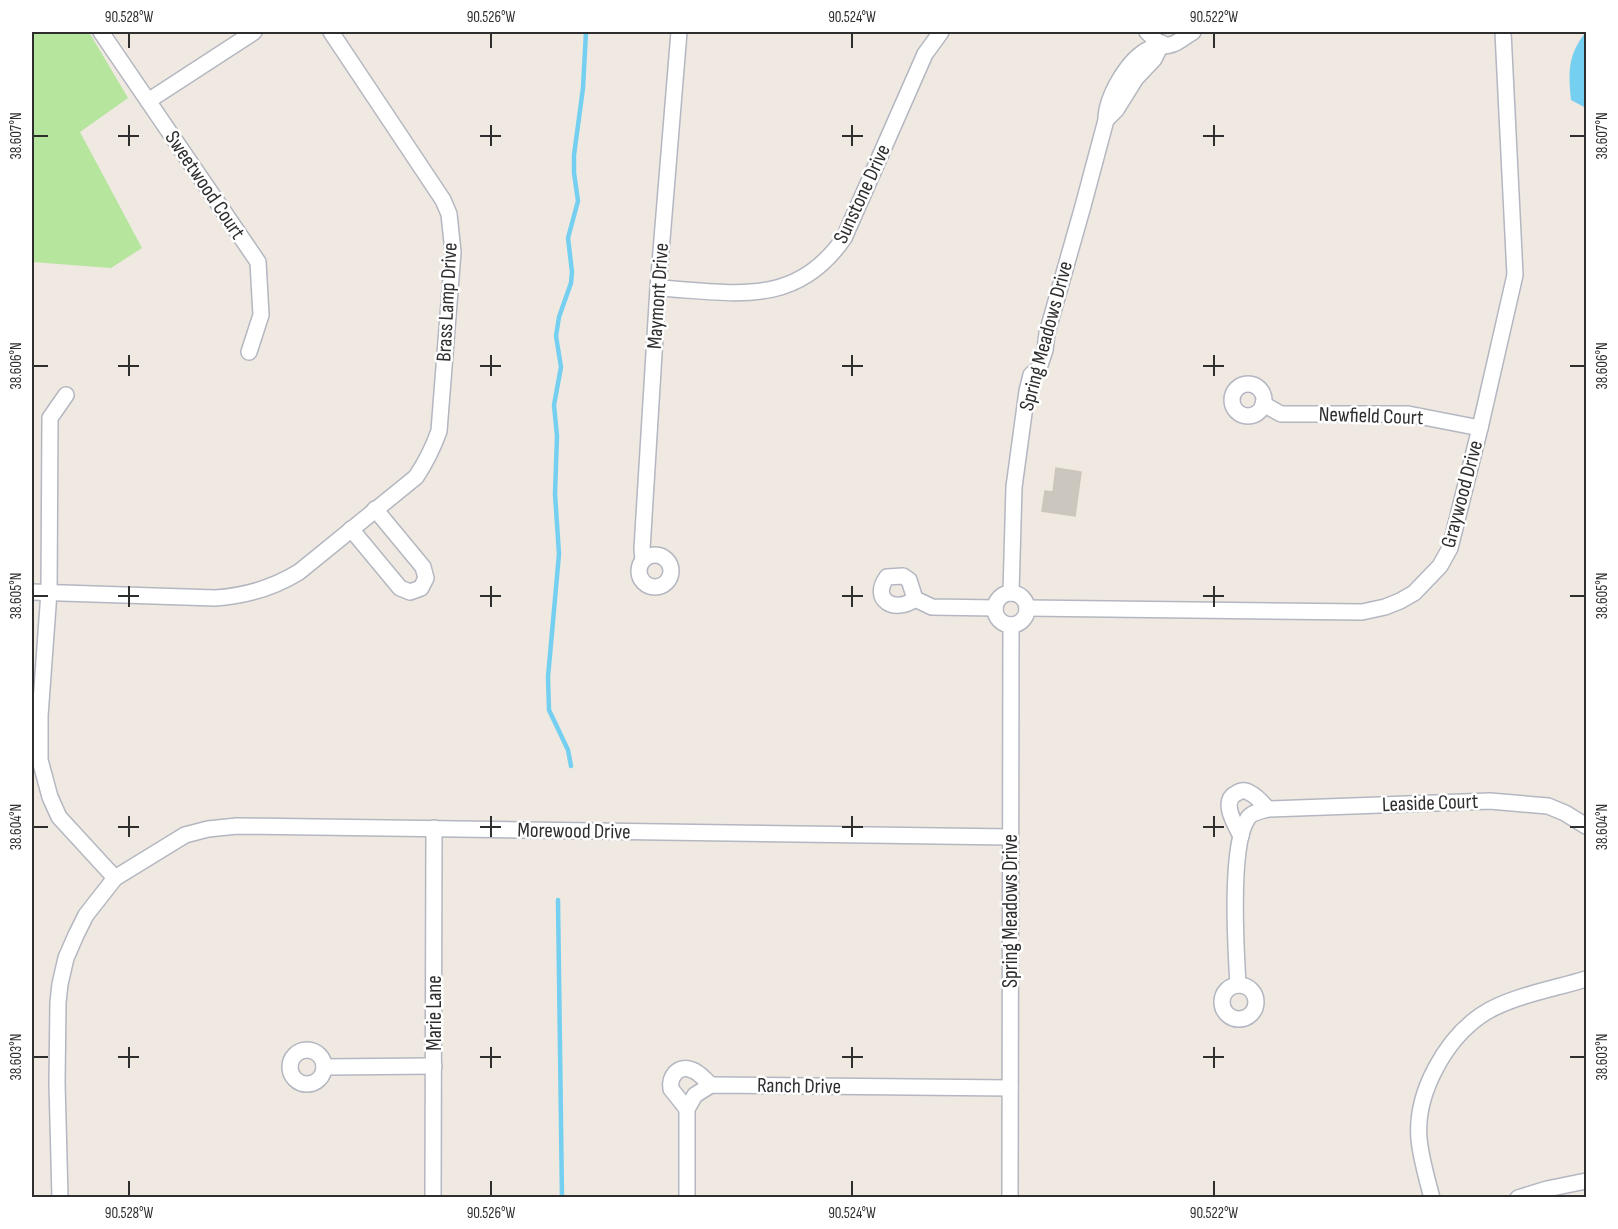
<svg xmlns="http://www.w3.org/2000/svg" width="1618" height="1229" font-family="'Sofia Sans Condensed',sans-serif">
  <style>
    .green { fill: #b6e59e }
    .water { fill: #75cff0 }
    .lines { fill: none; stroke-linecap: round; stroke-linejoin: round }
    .stream { stroke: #75cff0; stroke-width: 4.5 }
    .building { fill: #cbc7bf; stroke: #cbc5ba; stroke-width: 1.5 }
    .minor-casing { stroke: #b4b7c1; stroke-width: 18 }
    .minor { stroke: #fff; stroke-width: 15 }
    .ticks { fill: none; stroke: #2e2e2e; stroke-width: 2 }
    .labels { text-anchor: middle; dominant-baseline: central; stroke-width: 5; stroke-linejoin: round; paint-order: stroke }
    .street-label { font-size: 21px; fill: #2e2e2e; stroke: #fff }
    .neatline { fill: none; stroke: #2e2e2e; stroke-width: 2 }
    .ticks-label { font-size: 15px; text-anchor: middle; fill: #2e2e2e }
  </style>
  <rect width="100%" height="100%" fill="#efe9e1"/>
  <path class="green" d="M32 32H89L128 98 80 132 142 248 111 268 32 262Z"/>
  <path class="water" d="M1586 32V108L1571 100C1568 72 1568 54 1586 32Z"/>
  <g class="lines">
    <g class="stream">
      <path d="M571 766 568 750 549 710 548 677 559 554 555 494 557 436 554 405 561 367 556 336 559 317 571 283 572 272 568 238 578 201 574 173V155L583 88 586 32"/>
      <path d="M558 900 562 1198"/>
    </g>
  </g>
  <path class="building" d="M1056 468 1081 472 1075 516 1042 511 1045 491 1053 492Z"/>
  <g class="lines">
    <g class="minor-casing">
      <g id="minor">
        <path d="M101 32 258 262 261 315 249 352"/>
        <path d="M1147 32 1161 45"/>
        <path d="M148 101 254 32"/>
        <path d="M1106 120 1116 110 1136 78 1154 59 1162 43"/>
        <path d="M658 288C733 292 795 309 844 238L925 54 941 32"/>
        <circle cx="1248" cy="400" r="16"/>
        <path d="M66 395 50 418 49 592 40 716V760L50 797 59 817 115 878"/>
        <path d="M1263 404 1281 414H1408L1480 428"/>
        <path d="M351 529 400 588 410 592 421 588 426 578 423 567 375 509"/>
        <circle cx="655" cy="571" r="16"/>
        <path d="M643 560 642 549 658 288 679 32"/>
        <path d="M32 592 215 598C245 596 273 588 299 572L416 477C426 462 433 448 439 431L453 252 449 214 443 200 331 32"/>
        <path d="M1011 593 1014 487 1027 391 1031 375 1039 368 1045 350 1047 333 1083 206 1106 120C1106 97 1128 59 1149 49 1157 46 1165 47 1173 44 1179 42 1187 35 1193 32"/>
        <circle cx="1011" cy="609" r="16"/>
        <path d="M915 599 909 580 903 576 887 577C870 600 895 614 915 599L932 607 995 608"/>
        <path d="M1027 608 1362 612 1385 607 1400 601 1414 593 1440 566 1450 548 1480 428 1515 275 1503 32"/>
        <path d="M1241 836C1235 824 1220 801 1237 793 1241 790 1246 790 1250 793 1257 796 1263 804 1268 809"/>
        <circle cx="1239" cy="1002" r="17"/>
        <path d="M1238 985C1236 950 1229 845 1248 818 1252 812 1261 811 1268 809L1490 801 1548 806 1565 813 1586 826"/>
        <circle cx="307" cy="1067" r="17"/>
        <path d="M324 1067 434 1066"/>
        <path d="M687 1109 671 1089C669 1077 678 1064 692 1070 699 1072 705 1080 711 1085"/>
        <path d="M60 1198 57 1083 58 1002 60 984 66 958 76 935 86 915 115 878 185 835 208 829 237 826C495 828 753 834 1010 837"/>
        <path d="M433 1198 434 828"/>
        <path d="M687 1198V1109L695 1095 711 1085 1010 1088"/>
        <path d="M1010 1198 1011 625"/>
        <path d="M1432 1198C1427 1179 1421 1159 1419 1139 1415 1094 1445 1039 1483 1014 1511 996 1554 989 1586 979"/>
        <path d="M1518 1198 1547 1189 1586 1181"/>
      </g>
    </g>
    <use href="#minor" class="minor"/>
  </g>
  <path class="ticks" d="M129 33V48M491 33V48M852 33V48M1214 33V48M129 125V146M491 125V146M852 125V146M1214 125V146M33 136H48M118 136H139M480 136H501M842 136H863M1203 136H1224M1570 136H1585M129 355V376M491 355V376M852 355V376M1214 355V376M33 366H48M118 366H139M480 366H501M842 366H863M1203 366H1224M1570 366H1585M129 586V607M491 586V607M852 586V607M1214 586V607M33 596H48M118 596H139M480 596H501M842 596H863M1203 596H1224M1570 596H1585M129 816V837M491 816V837M852 816V837M1214 816V837M33 827H48M118 827H139M480 827H501M842 827H863M1203 827H1224M1570 827H1585M129 1047V1068M491 1047V1068M852 1047V1068M1214 1047V1068M33 1057H48M118 1057H139M480 1057H501M842 1057H863M1203 1057H1224M1570 1057H1585M129 1181V1196M491 1181V1196M852 1181V1196M1214 1181V1196"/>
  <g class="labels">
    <g class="street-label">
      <text transform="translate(205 185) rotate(56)">Sweetwood Court</text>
      <text transform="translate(862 194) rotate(-65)">Sunstone Drive</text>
      <text transform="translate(658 296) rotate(-86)">Maymont Drive</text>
      <text transform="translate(447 302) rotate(-87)">Brass Lamp Drive</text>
      <text transform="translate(1046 336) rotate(-75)">Spring Meadows Drive</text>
      <text transform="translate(1371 416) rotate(2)">Newfield Court</text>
      <text transform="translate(1462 494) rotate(-75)">Graywood Drive</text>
      <text transform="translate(1430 803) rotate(-2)">Leaside Court</text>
      <text transform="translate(574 831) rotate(1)">Morewood Drive</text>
      <text transform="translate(1010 911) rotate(-90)">Spring Meadows Drive</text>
      <text transform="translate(434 1013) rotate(-90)">Marie Lane</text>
      <text transform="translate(799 1086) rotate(1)">Ranch Drive</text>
    </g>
  </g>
  <rect width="1618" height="1229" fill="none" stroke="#ffffff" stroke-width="66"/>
  <rect x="33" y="33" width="1552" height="1163" class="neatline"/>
  <g class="ticks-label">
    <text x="129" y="22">90.528°W</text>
    <text x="491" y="22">90.526°W</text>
    <text x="852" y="22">90.524°W</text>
    <text x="1214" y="22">90.522°W</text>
    <text transform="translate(16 136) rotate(-90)" y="5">38.607°N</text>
    <text transform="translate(1602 136) rotate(-90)" y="5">38.607°N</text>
    <text transform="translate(16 366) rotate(-90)" y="5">38.606°N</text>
    <text transform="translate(1602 366) rotate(-90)" y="5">38.606°N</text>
    <text transform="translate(16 596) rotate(-90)" y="5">38.605°N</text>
    <text transform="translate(1602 596) rotate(-90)" y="5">38.605°N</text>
    <text transform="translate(16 827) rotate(-90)" y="5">38.604°N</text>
    <text transform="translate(1602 827) rotate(-90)" y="5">38.604°N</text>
    <text transform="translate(16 1057) rotate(-90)" y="5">38.603°N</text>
    <text transform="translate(1602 1057) rotate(-90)" y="5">38.603°N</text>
    <text x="129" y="1218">90.528°W</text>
    <text x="491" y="1218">90.526°W</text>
    <text x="852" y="1218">90.524°W</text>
    <text x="1214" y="1218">90.522°W</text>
  </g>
</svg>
